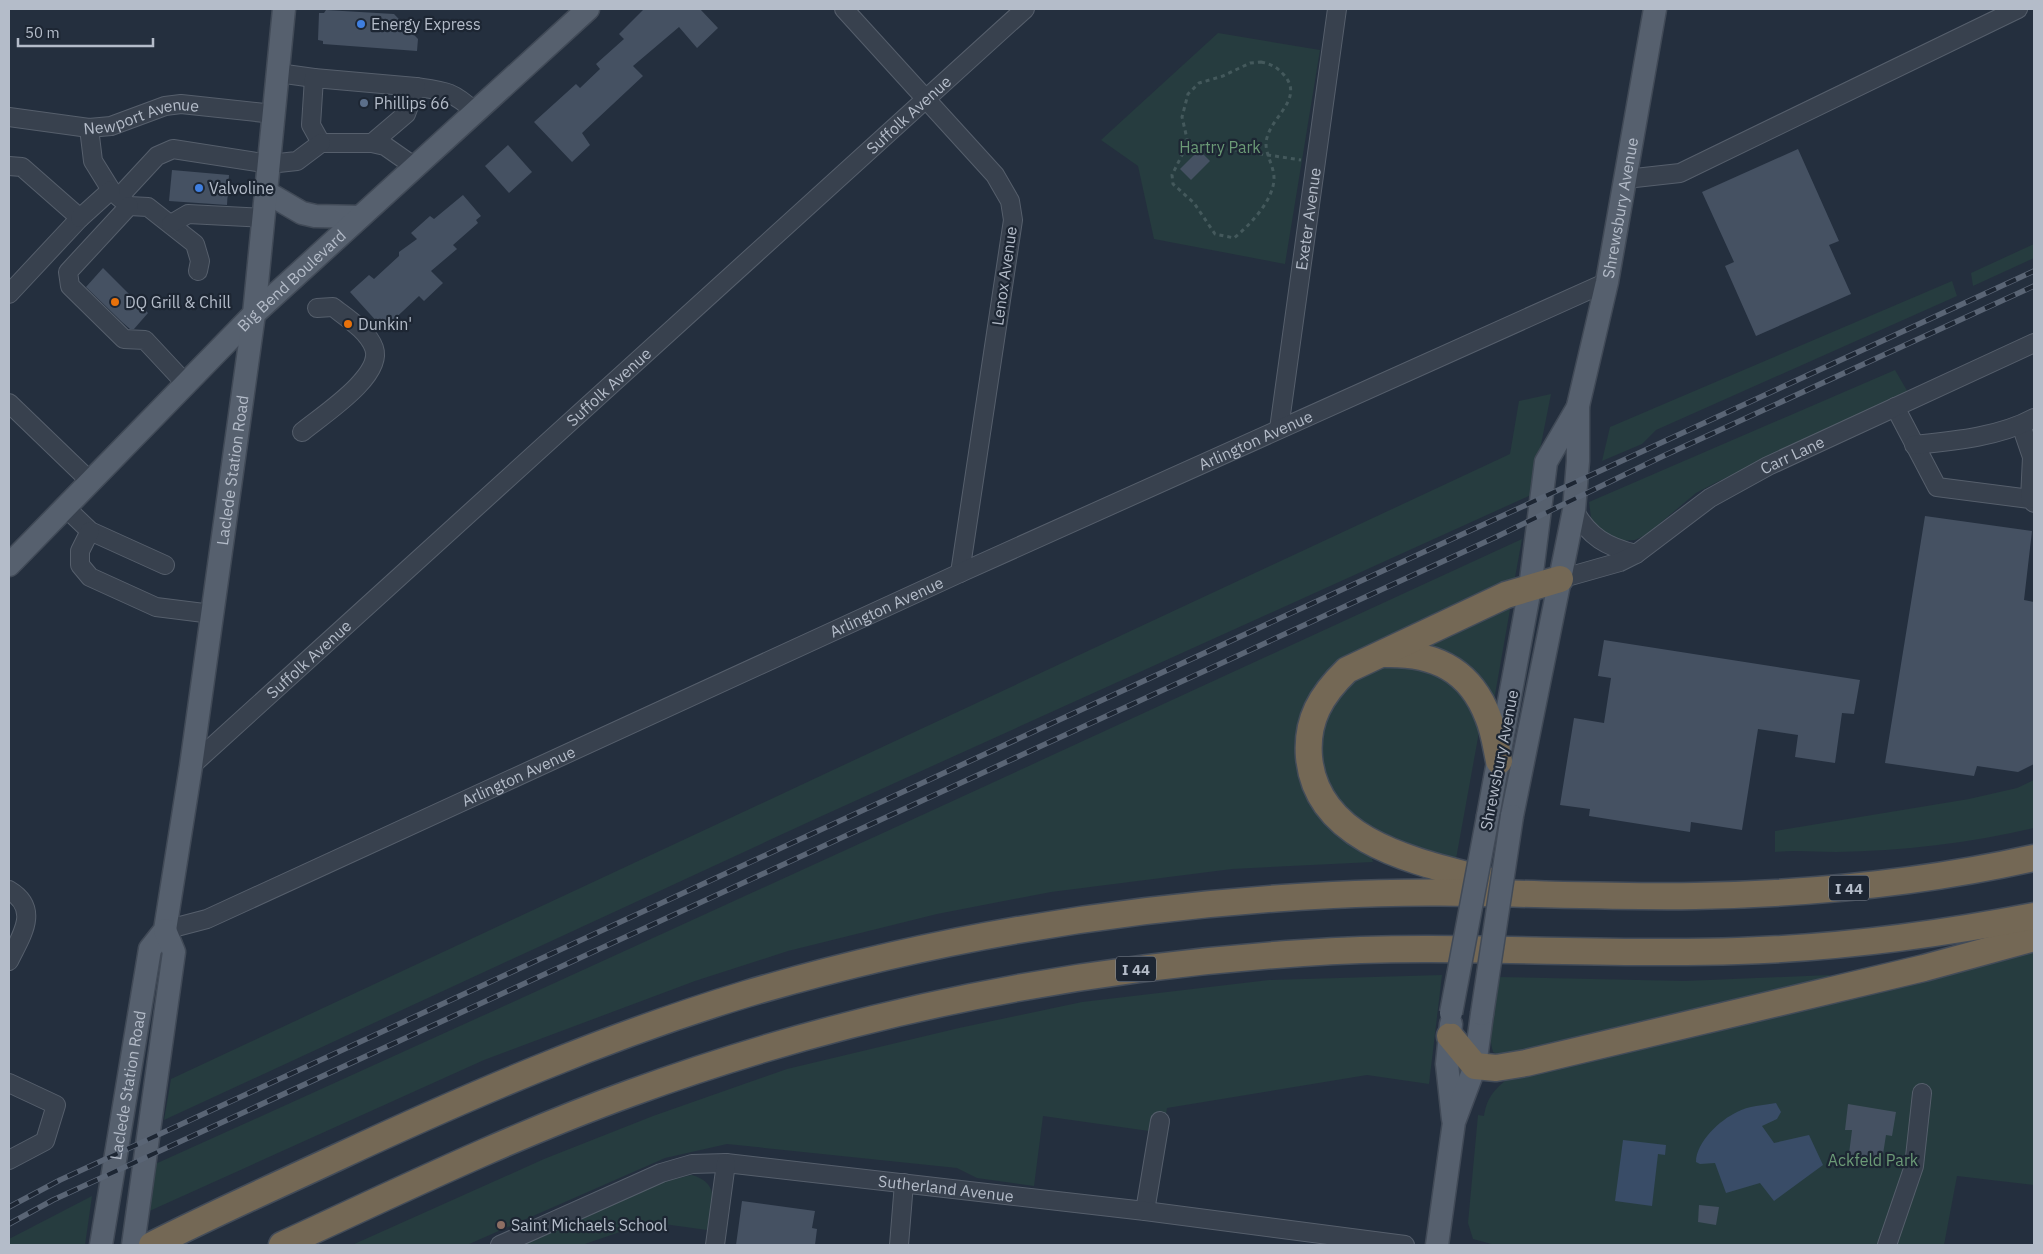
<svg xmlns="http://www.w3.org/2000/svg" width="2043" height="1254" font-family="'IBM Plex Sans',sans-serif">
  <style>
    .green { fill: #263c3f }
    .water { fill: #394c67 }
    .building { fill: #455162 }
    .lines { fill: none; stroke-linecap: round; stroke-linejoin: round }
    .minor-casing { stroke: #565f6c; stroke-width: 20 }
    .major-casing { stroke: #414a57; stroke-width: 25 }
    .highway-casing { stroke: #434c59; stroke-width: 29 }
    .path { stroke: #44595c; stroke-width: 3; stroke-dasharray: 4 4; stroke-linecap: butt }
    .minor { stroke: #38414e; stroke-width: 18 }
    .major { stroke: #56606e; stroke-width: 22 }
    .highway { stroke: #746855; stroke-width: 26 }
    .rail-casing { stroke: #5a6575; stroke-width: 5.5 }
    .rail { stroke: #1d2633; stroke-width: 4; stroke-dasharray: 11; stroke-linecap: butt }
    .major-bridge-casing { stroke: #414a57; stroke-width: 25; stroke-linecap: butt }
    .major-bridge { stroke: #56606e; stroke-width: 22 }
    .shop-dot { fill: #3f7fe0; stroke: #1d2633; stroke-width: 2 }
    .service-dot { fill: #5c6f8a; stroke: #1d2633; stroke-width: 2 }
    .food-dot { fill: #e8710a; stroke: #1d2633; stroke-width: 2 }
    .education-dot { fill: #8d6e63; stroke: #1d2633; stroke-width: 2 }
    .labels { text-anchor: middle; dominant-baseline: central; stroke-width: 4.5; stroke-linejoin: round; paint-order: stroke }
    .shield { fill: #1d2633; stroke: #878f9c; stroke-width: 1 }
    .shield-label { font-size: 15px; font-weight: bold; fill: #b4bcc9 }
    .poi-label { font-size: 16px; fill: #b4bcc9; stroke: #1d2633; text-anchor: start }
    .street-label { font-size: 16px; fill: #b4bcc9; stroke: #1d2633 }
    .park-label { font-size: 16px; fill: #6b9a76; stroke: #1d2633 }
  </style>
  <rect width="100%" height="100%" fill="#242f3e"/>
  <g class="green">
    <path d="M1218 33 1320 50 1285 264 1154 239 1138 166 1101 140Z"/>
    <path d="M2034 244V258L1973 286 1971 273Z"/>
    <path d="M1952 281 1957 296 1656 430 1642 444 1602 461 1610 427Z"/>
    <path d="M1895 370 1909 394 1717 482 1696 493 1646 535 1635 540 1620 541 1598 528 1591 517 1589 502Z"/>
    <path d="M1551 394 1531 495 813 820 164 1120 171 1079 1510 454 1519 401Z"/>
    <path d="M1522 539 1514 583 1349 659 1297 746 1370 853 1373 862 1232 869 1051 892 937 914 788 951 695 981 484 1060 145 1213 153 1165C610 959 1066 749 1522 539Z"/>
    <path d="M1511 604 1493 706 1418 647Z"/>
    <path d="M1400 662 1449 675 1477 718 1479 732 1456 859C1439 855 1399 849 1386 841 1374 834 1349 816 1341 806 1312 770 1314 717 1348 684 1361 672 1383 667 1400 662Z"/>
    <path d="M2034 780V828C1970 843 1902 851 1836 852 1815 852 1796 850 1775 852V831L1969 799 2017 788Z"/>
    <path d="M2034 952V1185L1957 1176 1944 1245H1495L1473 1239 1468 1223 1478 1115 1484 1116C1487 1096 1496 1088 1511 1076L1943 971Z"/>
    <path d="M1442 975 1429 1084 1367 1075 1167 1108 1163 1133 1043 1116 1034 1186 977 1178 957 1168 727 1144 665 1158 467 1245H352L544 1159 653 1116 787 1069 959 1028 1082 1002 1269 980Z"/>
    <path d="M1829 975V982L1503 1057 1493 1052C1486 1029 1495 1000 1498 977L1685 981Z"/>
    <path d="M692 1175C722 1184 712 1206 707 1230L649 1222 582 1245H524L662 1182Z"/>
    <path d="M92 1196 85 1245H9V1239Z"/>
  </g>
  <g class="water">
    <path d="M1776 1103 1781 1112 1777 1119 1762 1126 1774 1143 1809 1135 1823 1165 1774 1201 1760 1183 1726 1193 1715 1163 1700 1164 1696 1162C1696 1142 1720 1120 1737 1112 1748 1106 1764 1105 1776 1103Z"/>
    <path d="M1623 1140 1666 1145 1665 1155 1658 1154 1652 1206 1615 1201Z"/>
  </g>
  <g class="building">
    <path d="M644 9H700L718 28 697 48 679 27 633 66 643 76 582 133 590 145 572 162 534 122 576 84 580 88 600 69 596 64 624 39 619 34Z"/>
    <path d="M326 10 394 14 418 39 417 51 323 44V41L318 40 319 13H324Z"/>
    <path d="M508 145 532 172 509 193 485 166Z"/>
    <path d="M1798 149 1839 241 1829 245 1851 294 1756 336 1725 266 1734 262 1702 192Z"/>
    <path d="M1199 150 1210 161 1191 180 1180 169Z"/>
    <path d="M172 170 229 175 227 205 169 201Z"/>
    <path d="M463 195 481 216 476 220 478 223 453 245 457 249 431 271 443 283 424 301 419 296 387 326 382 321 379 324 350 292 369 275 374 279 399 256V252L417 239 411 233 430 216 434 219Z"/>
    <path d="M103 268 148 313 134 329H130L122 322 86 287Z"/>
    <path d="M1925 516 2032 531 2024 600 2034 602V764L2018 772 1977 766 1974 776 1885 763Z"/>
    <path d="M1604 640 1860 680 1854 714 1842 713 1835 763 1795 757 1798 735 1758 729 1742 830 1691 822 1690 832 1589 816 1590 809 1560 805 1574 718 1604 723 1611 678 1598 676Z"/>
    <path d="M1848 1104 1896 1112 1892 1136 1886 1135 1881 1167 1848 1162 1852 1130H1845Z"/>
    <path d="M742 1201 815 1211 812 1228 817 1229 815 1245H736Z"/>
    <path d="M1699 1205 1719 1207 1716 1225 1698 1222Z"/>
  </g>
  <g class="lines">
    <g class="minor-casing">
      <g id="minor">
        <path d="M844 9 995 175 1010 201 1013 220 960 573"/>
        <path d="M278 73 314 78"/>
        <path d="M416 87C445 91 453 91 475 112"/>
        <path id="s1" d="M9 117 89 128 111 126 165 106 181 104 274 114"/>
        <path d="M89 128 93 161 111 190 129 206 148 207 195 244 200 261 198 271"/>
        <path d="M372 143 406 114 416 87 314 78 311 125 321 143H372L385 146 415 167"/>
        <path d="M9 166 22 167 80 218 9 294"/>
        <path d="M1626 179 1680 173 2018 9"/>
        <path d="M119 197 157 156 173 149 269 164 297 161 321 143"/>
        <path d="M129 206 68 272 70 286 124 339 145 340 186 384"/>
        <path d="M80 218 111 190"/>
        <path d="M171 224 188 214 264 218"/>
        <path d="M9 403 90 481"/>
        <path d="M1895 407 1937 487 2030 499 2034 503"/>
        <path d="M2021 425 2032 457 2030 499"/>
        <path id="s2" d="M1279 429 1337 9"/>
        <path d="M302 432C321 416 384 376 374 348 368 331 347 318 333 307L317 308"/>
        <path d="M1914 445C1953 441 1999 437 2034 418"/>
        <path d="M65 507 90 531 165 565"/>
        <path d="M1574 510C1589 537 1607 547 1636 554"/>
        <path d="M90 531 80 551V565L90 577 156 607 212 614"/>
        <path id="s3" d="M1560 579 1620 562 1636 554 1710 498 1768 466 2034 343"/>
        <path id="s4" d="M191 766 1025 9"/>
        <path d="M9 890C41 909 21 936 9 961"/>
        <path id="s5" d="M165 930 207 919 960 573 1607 282"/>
        <path d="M9 1083 56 1105 45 1141 9 1160"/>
        <path d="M1145 1211 1160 1121"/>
        <path id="s6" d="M500 1245 661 1173 692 1164 726 1163 1145 1211 1405 1245"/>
        <path d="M715 1245 726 1163"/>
        <path d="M899 1245 904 1183"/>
        <path d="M1887 1245 1914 1166 1922 1093"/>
      </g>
    </g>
    <g class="major-casing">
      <g id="major">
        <path d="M266 192 302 213 315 216 360 217"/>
        <path id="s7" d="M9 565 254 314 588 9"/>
        <path d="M1488 816 1530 588 1546 462 1578 407"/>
        <path id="s8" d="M1512 816 1574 510 1578 461V406L1607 282 1655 9"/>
        <path d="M1451 1024 1447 1064 1453 1119"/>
        <path id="s9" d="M101 1245 150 949 165 930 191 766 254 314 284 9"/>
        <path d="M133 1245 174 952 165 930"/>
        <path d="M1437 1245 1454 1122 1475 1066 1482 1014"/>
      </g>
    </g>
    <g class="highway-casing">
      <g id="highway">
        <path d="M1386 654C1434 653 1470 669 1488 717 1494 731 1496 747 1499 761"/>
        <path d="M1494 882C1425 863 1317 846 1309 757 1306 720 1321 695 1347 670L1506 595 1560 579"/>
        <path d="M1450 1036 1475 1066 1496 1068 1526 1063 1924 968 2034 938"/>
        <path d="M152 1245C213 1214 276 1186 338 1157 471 1095 605 1037 746 994 937 937 1134 905 1333 895 1454 888 1574 898 1695 896 1809 894 1922 883 2034 858"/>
        <path d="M282 1245C397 1192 512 1136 631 1093 847 1014 1073 968 1303 953 1448 943 1593 956 1738 951 1838 948 1936 935 2034 916"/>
      </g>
    </g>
    <g class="path">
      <path d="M1261 62C1271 64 1277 67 1284 75 1306 100 1267 118 1266 144 1266 155 1274 167 1274 178 1274 200 1250 225 1234 238L1215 234 1194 203 1173 184 1172 175 1188 143 1182 117 1188 94 1199 83 1223 76 1250 63Z"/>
      <path d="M1188 143 1301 160"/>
    </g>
    <use href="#minor" class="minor"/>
    <use href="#major" class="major"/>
    <use href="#highway" class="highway"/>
    <g class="rail-casing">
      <g id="rail">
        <path d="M9 1207 60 1180 2034 271"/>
        <path d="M9 1224 53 1200 1496 537 1661 457 2034 286"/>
      </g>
    </g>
    <use href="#rail" class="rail"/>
    <g class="major-bridge-casing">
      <g id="major-bridge">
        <path d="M1451 1013 1488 816"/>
        <path d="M1482 1014 1512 816"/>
      </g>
    </g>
    <use href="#major-bridge" class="major-bridge"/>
  </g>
  <g class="shop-dot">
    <circle cx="361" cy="24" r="5"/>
    <circle cx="199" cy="188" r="5"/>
  </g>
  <circle class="service-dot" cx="364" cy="103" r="5"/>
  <g class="food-dot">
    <circle cx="115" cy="302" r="5"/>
    <circle cx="348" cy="324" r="5"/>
  </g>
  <circle class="education-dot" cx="501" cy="1225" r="5"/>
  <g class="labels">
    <g class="shield">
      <rect x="1829" y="875.5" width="40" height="25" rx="4"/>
      <rect x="1116" y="956.5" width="40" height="25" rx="4"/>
    </g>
    <g class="shield-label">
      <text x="1849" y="888">I 44</text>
      <text x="1136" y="969">I 44</text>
    </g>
    <g class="poi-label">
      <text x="371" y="24">Energy Express</text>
      <text x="374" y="103">Phillips 66</text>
      <text x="209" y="188">Valvoline</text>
      <text x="125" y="302">DQ Grill &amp; Chill</text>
      <text x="358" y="324">Dunkin'</text>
      <text x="511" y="1225">Saint Michaels School</text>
    </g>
    <g class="street-label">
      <text stroke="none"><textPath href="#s4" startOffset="969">Suffolk Avenue</textPath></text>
      <text stroke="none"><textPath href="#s1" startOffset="135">Newport Avenue</textPath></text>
      <text stroke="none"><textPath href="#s8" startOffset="619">Shrewsbury Avenue</textPath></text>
      <text stroke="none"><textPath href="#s2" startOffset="212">Exeter Avenue</textPath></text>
      <text transform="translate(1004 276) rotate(-82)">Lenox Avenue</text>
      <text stroke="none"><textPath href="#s7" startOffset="401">Big Bend Boulevard</textPath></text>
      <text stroke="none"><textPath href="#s4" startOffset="564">Suffolk Avenue</textPath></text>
      <text stroke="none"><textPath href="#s5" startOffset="1196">Arlington Avenue</textPath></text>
      <text stroke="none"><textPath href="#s3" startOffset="266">Carr Lane</textPath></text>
      <text stroke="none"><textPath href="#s9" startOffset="789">Laclede Station Road</textPath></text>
      <text stroke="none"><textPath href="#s5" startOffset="791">Arlington Avenue</textPath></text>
      <text stroke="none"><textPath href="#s4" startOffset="159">Suffolk Avenue</textPath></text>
      <text transform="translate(1499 760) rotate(-79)">Shrewsbury Avenue</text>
      <text stroke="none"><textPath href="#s5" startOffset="386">Arlington Avenue</textPath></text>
      <text stroke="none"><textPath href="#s9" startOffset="162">Laclede Station Road</textPath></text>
      <text stroke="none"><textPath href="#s6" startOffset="464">Sutherland Avenue</textPath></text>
    </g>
    <g class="park-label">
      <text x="1220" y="147">Hartry Park</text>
      <text x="1873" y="1160">Ackfeld Park</text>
    </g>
  </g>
  <rect width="2043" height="1254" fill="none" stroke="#b4bcc9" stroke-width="20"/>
  <path d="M18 38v8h135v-8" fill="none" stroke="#b4bcc9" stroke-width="2.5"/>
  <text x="25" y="38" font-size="15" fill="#b4bcc9" stroke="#1d2633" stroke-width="4" paint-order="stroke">50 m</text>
</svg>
